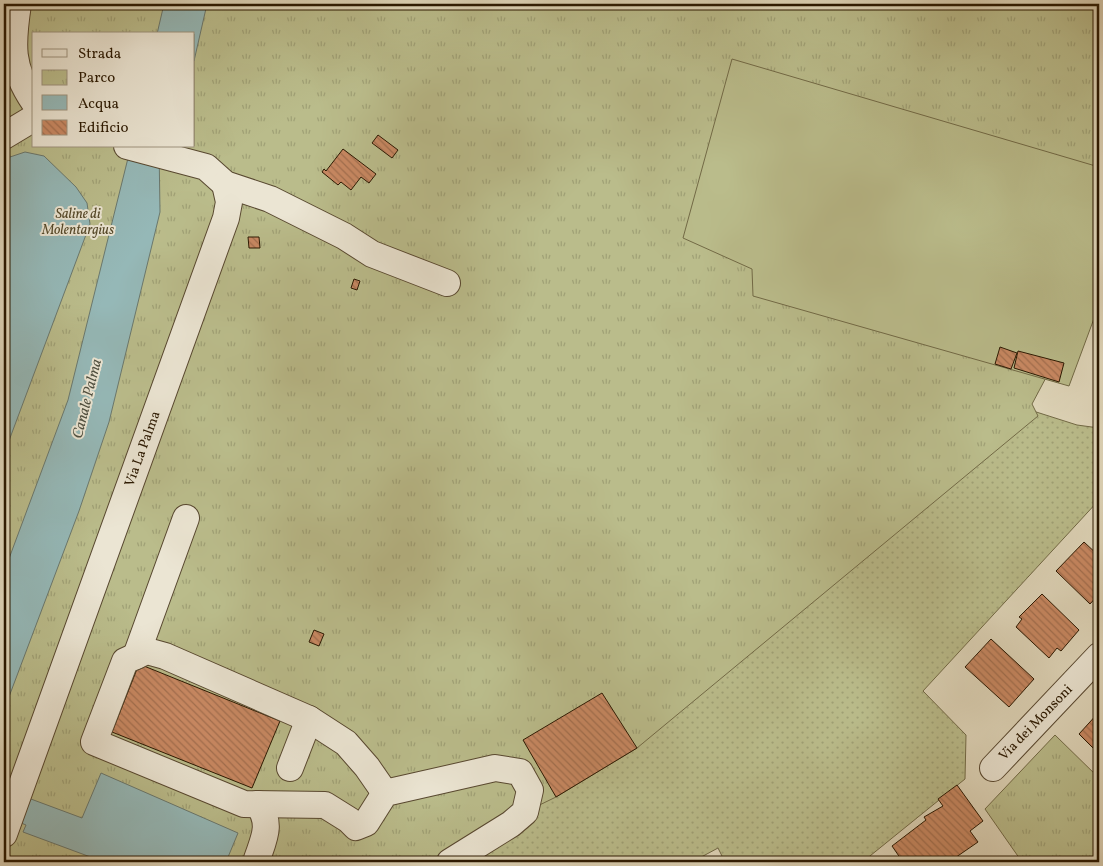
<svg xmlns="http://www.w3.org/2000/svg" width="1103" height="866" font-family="Vollkorn,serif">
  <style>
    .grass { fill: url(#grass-dots); stroke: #726a46 }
    .park { fill: url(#park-tufts); stroke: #726a46; fill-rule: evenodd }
    .garden { fill: #babc8b; stroke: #726a46 }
    .water { fill: #95b8b7; stroke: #6a786e }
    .building { fill: url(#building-back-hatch); stroke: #2a1801 }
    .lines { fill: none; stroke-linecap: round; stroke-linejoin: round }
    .minor-casing { stroke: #584830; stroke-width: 28 }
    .minor { stroke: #ebe5d3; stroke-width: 26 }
    .labels { text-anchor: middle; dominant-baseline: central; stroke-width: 4; stroke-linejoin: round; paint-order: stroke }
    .park-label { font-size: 14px; font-style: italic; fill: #55492a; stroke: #ebe5d3 }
    .street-label { font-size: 14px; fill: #2a1801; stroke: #ebe5d3 }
    .water-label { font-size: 15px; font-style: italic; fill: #4f5041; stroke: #ebe5d3 }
  </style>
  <defs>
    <pattern id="grass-dots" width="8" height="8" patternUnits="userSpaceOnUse" patternTransform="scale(1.25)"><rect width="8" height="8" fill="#babc8b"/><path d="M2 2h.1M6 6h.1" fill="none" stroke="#a0a176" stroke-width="1.8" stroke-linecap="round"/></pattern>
    <pattern id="park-tufts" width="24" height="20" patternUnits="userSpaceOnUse" patternTransform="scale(1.25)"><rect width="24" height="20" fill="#babc8b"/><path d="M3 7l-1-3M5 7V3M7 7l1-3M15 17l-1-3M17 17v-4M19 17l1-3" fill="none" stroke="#a0a176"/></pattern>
    <pattern id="building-back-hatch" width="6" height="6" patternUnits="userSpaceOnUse" patternTransform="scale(1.25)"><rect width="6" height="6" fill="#c98963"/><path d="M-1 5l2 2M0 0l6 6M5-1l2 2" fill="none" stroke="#a36f4f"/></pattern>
  </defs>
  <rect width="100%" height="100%" fill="#e0d7bb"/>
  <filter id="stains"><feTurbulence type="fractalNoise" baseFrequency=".004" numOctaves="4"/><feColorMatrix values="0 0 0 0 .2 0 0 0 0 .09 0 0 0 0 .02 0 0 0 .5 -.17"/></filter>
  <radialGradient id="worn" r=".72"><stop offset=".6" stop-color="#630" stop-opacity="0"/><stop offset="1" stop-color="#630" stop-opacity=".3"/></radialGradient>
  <path class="grass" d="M1008 403 1077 425 1099 428V500L923 691 966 735 965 779 865 860 867 862H725L718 848 692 862H336Z"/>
  <g class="park">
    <path d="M4 4H1099V305L1083 308 1032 404 1038 416 637 748 556 797 525 812 450 862H4ZM34 34H194V146H34Z"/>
    <path d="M1055 735 1099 778V862H1022L985 809Z"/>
  </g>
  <path class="garden" d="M732 59 1099 167V305L1069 386 753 296 752 269 683 238Z"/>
  <g class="water">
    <path d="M164 4H207L194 61V34H157Z"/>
    <path d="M131 146 159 147 160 212 109 422 79 511 4 710V572L68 400Z"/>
    <path d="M25 152 44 156 76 187 87 203 90 224 4 454V159Z"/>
    <path d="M101 773 238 833 226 862H104L23 832 26 825 4 816V789L82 818Z"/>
  </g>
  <g class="building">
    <path d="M378 135 398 150 392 158 372 143Z"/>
    <path d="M343 149 376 174 369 183 361 177 351 190 341 182 338 185 322 172 324 169 326 171Z"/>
    <path d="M248 237H259L260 248H249Z"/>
    <path d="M354 279 360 281 357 290 351 288Z"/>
    <path d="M1000 347 1017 353 1011 369 995 364Z"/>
    <path d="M1018 351 1064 363 1059 382 1014 368Z"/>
    <path d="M1084 542 1099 556V594L1090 604 1056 571Z"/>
    <path d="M1042 594 1079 630 1061 651 1057 648 1049 658 1016 627 1022 619 1019 617Z"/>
    <path d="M314 630 324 634 319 646 309 642Z"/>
    <path d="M991 639 1034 679 1009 707 965 667Z"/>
    <path d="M139 664 280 721 252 788 112 732Z"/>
    <path d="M602 693 637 748 556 797 523 740Z"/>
    <path d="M1099 712V754L1079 734Z"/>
    <path d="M957 785 983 821 970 831 978 842 949 862H903L892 846 926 820 924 817 943 806 938 799Z"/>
  </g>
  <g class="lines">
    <g class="minor-casing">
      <g id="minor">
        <path d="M18 4C12 44 10 67 34 102"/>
        <path d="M4 136 34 118"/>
        <path d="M127 146 206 167 225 184 270 199 344 236 372 254 447 283"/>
        <path d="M136 656 186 518"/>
        <path d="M309 719 346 743 367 767 385 793"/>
        <path d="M290 768 309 719 165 656 147 651 125 661 94 742 244 804 325 805 349 820 356 827 366 823 385 793 495 768 520 772 530 790 525 812 511 824 450 862"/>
        <path d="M993 768 1099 656"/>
        <path d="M4 834 226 218 229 202 225 184"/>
        <path d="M256 862C263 840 273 825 258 804"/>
      </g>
    </g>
    <use href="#minor" class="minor"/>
  </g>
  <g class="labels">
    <g class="park-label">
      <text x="78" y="214">Saline di<tspan x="78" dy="16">Molentargius</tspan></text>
    </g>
    <g class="street-label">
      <text transform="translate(143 449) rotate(-70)">Via La Palma</text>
      <text transform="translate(1036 723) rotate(-46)">Via dei Monsoni</text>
    </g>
    <g class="water-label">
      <text transform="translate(88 399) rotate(-76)">Canale Palma</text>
    </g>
  </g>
  <rect width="1103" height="866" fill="none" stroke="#e0d7bb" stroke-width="20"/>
  <rect x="5" y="5" width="1093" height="856" fill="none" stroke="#2a1801" stroke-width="2.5"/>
  <rect x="10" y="10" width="1083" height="846" fill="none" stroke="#2a1801"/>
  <rect x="32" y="32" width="162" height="115" fill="#ebe5d3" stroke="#9e937f"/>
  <rect x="42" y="49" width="25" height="8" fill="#ebe5d3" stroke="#9e937f"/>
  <text x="78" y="58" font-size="15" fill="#2a1801">Strada</text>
  <rect x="42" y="70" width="25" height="15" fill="url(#park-tufts)" stroke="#9e937f"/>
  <text x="78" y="82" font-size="15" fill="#2a1801">Parco</text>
  <rect x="42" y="95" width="25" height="15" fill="#95b8b7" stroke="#9e937f"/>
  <text x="78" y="108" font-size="15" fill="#2a1801">Acqua</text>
  <rect x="42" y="120" width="25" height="15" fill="url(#building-back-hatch)" stroke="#9e937f"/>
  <text x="78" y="132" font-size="15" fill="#2a1801">Edificio</text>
  <rect width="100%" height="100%" filter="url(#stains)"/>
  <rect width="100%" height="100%" fill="url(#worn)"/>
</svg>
